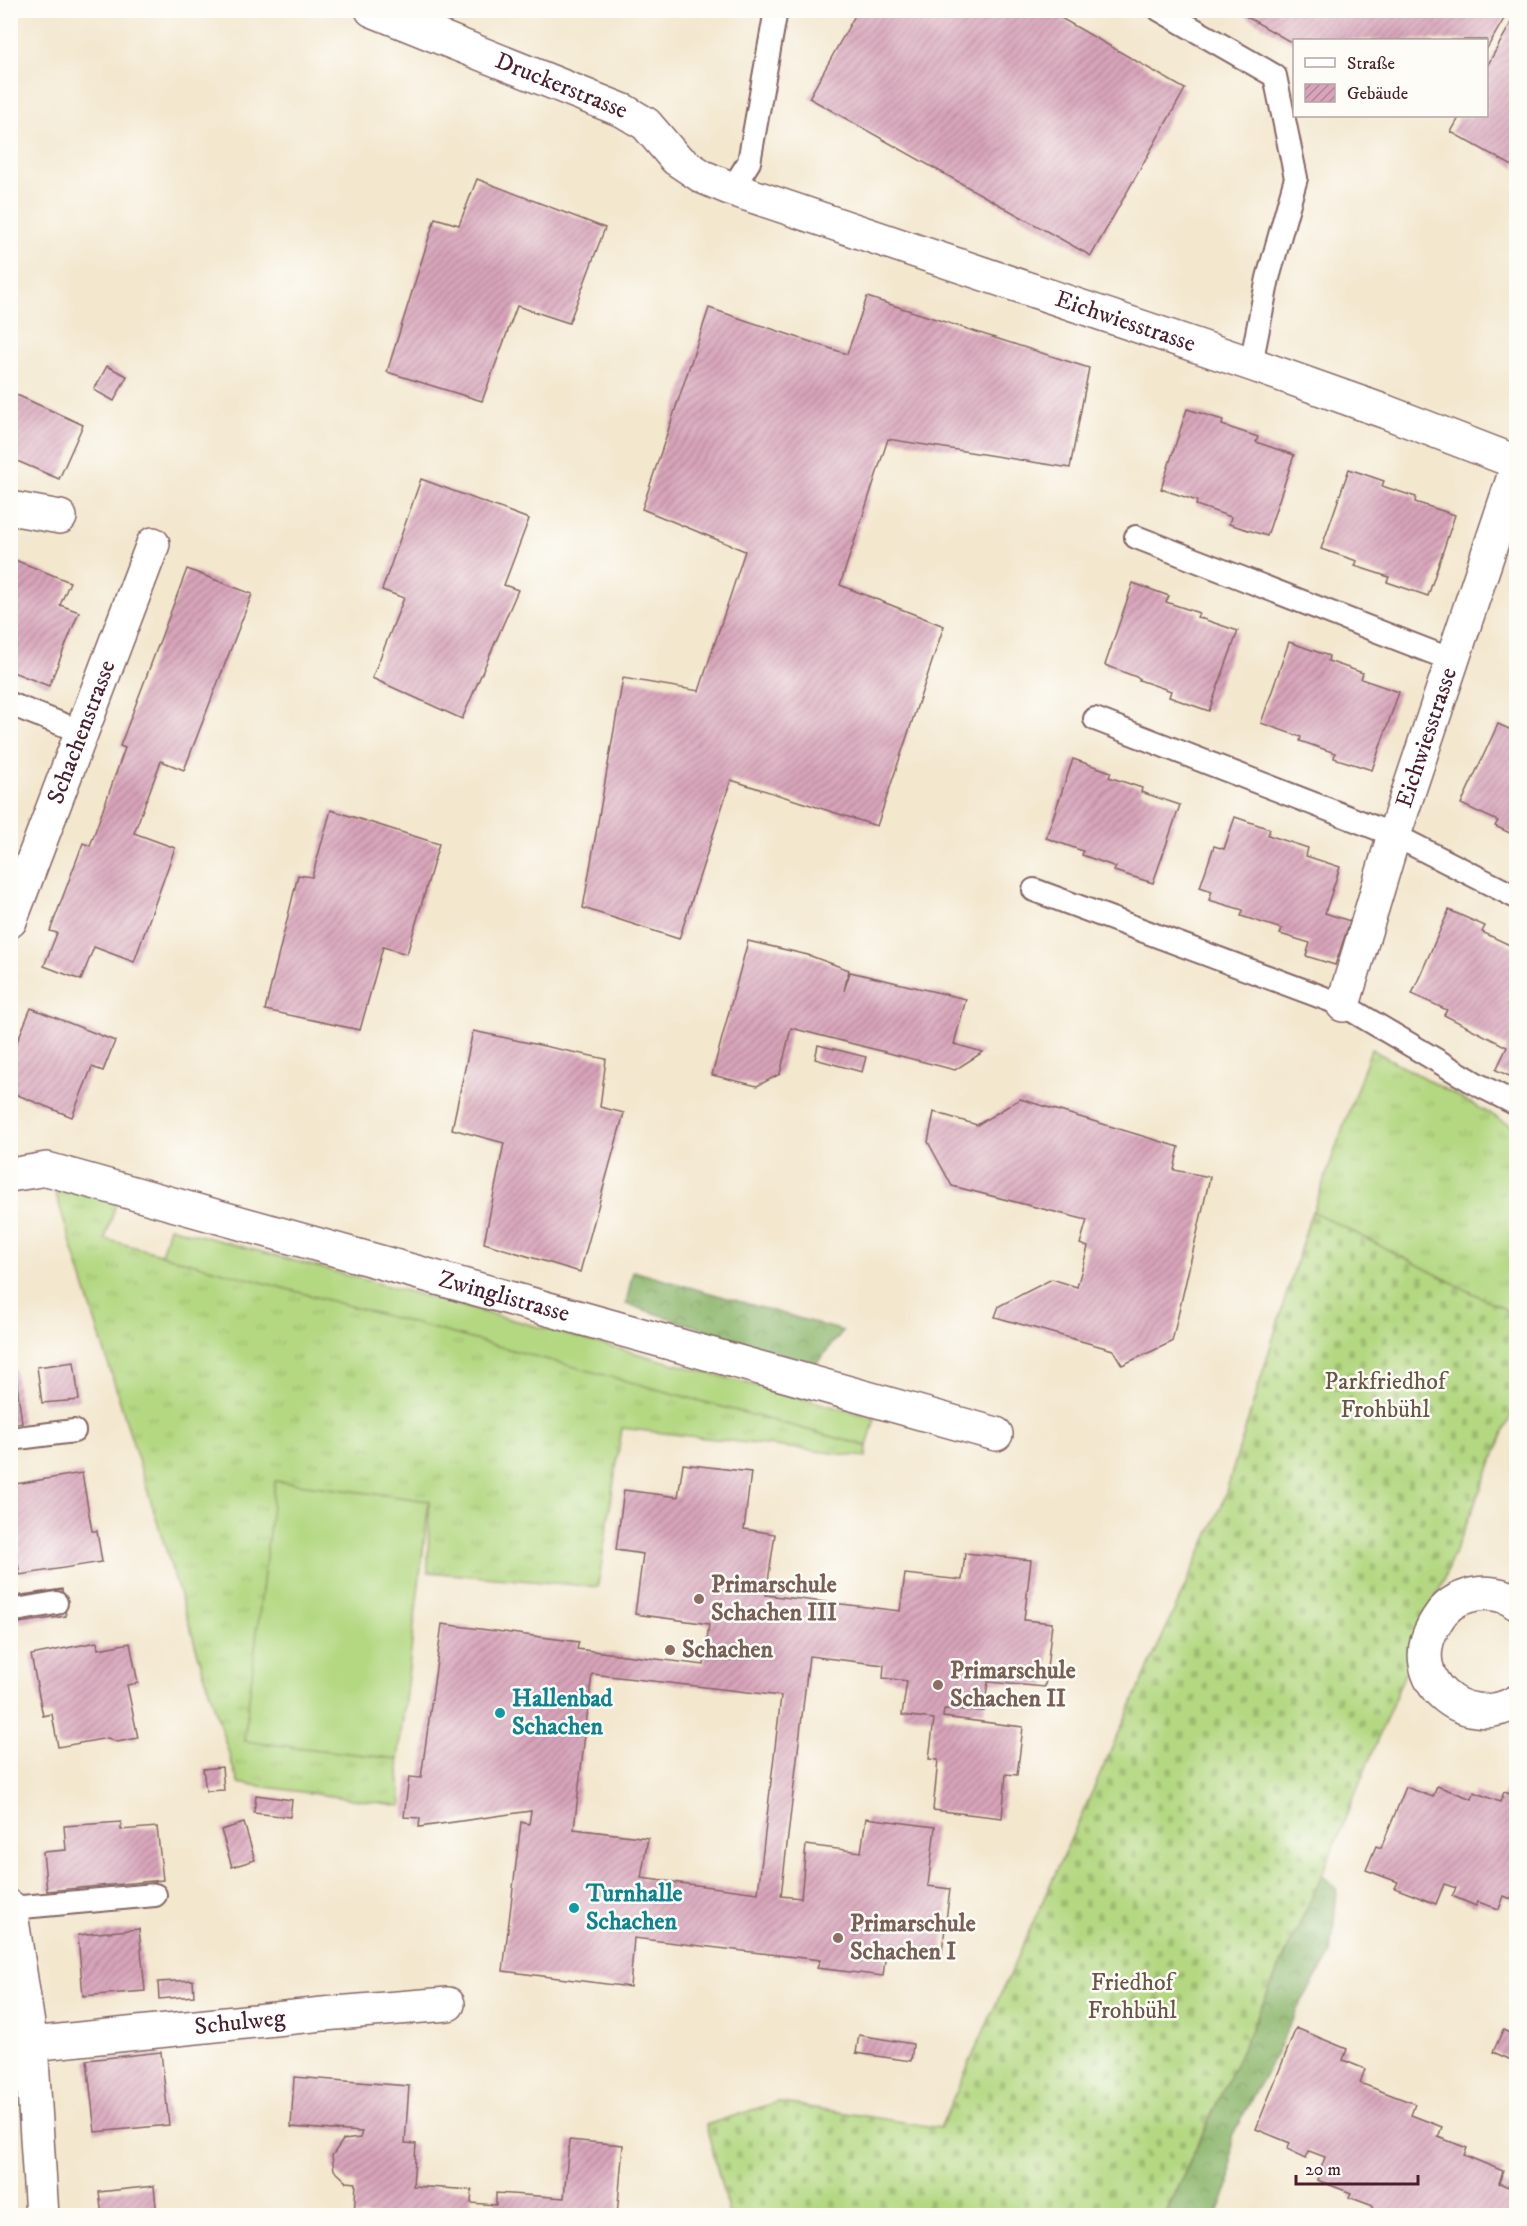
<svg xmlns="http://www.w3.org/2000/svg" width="1527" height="2226" font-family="'IM FELL DW Pica',serif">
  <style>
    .grass { fill: url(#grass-tufts); stroke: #7f7c56; stroke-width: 1.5 }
    .forest { fill: url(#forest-crowns); stroke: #6c6c4e; stroke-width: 1.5 }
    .cemetery { fill: url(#cemetery-stones); stroke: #7f7c56; stroke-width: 1.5 }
    .pitch { fill: #b4d882; stroke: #7f7c56; stroke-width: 1.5 }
    .building { fill: url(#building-hatch); fill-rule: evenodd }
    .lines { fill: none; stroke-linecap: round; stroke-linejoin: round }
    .service-casing { stroke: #856564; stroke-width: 26 }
    .minor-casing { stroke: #856564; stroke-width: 36 }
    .service { stroke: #fff; stroke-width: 22 }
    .minor { stroke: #fff; stroke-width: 33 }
    .education-dot { fill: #8d6e63; stroke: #fdfcf7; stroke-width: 2 }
    .culture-dot { fill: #0f9aa8; stroke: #fdfcf7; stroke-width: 2 }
    .labels { text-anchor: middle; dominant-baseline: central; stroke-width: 5; stroke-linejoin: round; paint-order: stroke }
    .street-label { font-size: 24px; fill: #4a1f2b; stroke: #fdfcf7 }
    .park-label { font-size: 24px; fill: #6a5645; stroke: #fdfcf7 }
    .education-label { font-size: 24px; font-weight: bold; fill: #785e54; stroke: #fdfcf7; text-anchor: start }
    .culture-label { font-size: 24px; font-weight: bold; fill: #0d838f; stroke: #fdfcf7; text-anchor: start }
  </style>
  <defs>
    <pattern id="grass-tufts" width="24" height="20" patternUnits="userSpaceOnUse" patternTransform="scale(1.5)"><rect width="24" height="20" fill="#b4d882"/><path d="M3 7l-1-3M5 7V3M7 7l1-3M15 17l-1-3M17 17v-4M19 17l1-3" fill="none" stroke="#9cb970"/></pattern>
    <pattern id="forest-crowns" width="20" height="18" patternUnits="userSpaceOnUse" patternTransform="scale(1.5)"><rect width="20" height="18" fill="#8fb870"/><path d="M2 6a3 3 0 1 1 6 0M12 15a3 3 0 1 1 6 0" fill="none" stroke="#77955c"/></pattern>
    <pattern id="cemetery-stones" width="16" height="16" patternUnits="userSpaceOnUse" patternTransform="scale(1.5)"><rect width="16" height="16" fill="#b4d882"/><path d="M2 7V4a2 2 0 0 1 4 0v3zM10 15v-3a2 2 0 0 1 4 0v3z" fill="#9cb970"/></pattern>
    <pattern id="building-hatch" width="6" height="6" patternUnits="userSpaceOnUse" patternTransform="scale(1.5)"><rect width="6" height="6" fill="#d8a4ba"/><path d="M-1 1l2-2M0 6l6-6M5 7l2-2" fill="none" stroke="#b18597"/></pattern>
  </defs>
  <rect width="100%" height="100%" fill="#fdfcf7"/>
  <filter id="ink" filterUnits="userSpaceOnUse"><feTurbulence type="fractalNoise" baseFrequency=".0167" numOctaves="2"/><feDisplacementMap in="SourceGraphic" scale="12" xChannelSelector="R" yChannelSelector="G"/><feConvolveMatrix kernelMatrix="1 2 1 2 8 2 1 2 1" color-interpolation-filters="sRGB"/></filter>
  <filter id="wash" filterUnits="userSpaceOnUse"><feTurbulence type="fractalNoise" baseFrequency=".008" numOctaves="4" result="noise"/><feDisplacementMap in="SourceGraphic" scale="24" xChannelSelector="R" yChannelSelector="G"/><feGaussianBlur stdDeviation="1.35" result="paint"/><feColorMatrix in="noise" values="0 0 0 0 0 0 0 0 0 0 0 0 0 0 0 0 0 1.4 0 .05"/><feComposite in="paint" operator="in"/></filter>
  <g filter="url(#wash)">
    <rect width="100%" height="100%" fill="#f3e7ce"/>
    <g class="grass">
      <path d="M1371 1049 1516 1128V1403L1305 1234Z"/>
      <path d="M54 1188 117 1201 105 1239 867 1446 866 1457 622 1428 598 1587 428 1572 429 1501 244 1740 398 1759 402 1806 238 1783Z"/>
    </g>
    <g class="forest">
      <path d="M633 1271 843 1331 815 1365 626 1304Z"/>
      <path d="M1322 1875 1337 1889 1331 1954 1300 2004 1270 2065 1232 2136 1230 2183 1217 2215 1165 2216Z"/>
    </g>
    <path class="cemetery" d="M1312 1211 1516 1315V1403L1322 1875 1165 2215H729L706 2125 777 2102 940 2128 1222 1505Z"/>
    <g class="pitch">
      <path d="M169 1227 875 1418 867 1446 161 1255Z"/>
      <path d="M275 1481 429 1501 398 1759 244 1741Z"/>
    </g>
    <g id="blocks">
      <g class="building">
        <path d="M858 10H1047L1185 89 1091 256 809 98Z"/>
        <path d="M1235 10H1509L1486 50V40H1294V44Z"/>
        <path d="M1516 14V168L1451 132 1460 116H1486V68Z"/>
        <path d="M477 179 605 228 569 323 517 306 482 401 387 372 435 218 459 225Z"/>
        <path d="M867 297 1089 368 1070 468 888 439 840 585 944 626 877 826 731 780 679 939 583 908 623 678 699 691 745 551 642 509 709 308 847 354Z"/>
        <path d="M107 366 127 376 114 401 94 390Z"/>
        <path d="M17 395 83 425 59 479 10 458V409Z"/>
        <path d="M1187 409 1223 420 1222 425 1258 437 1256 442 1294 455 1267 536 1229 524 1231 517 1196 505 1197 501 1161 489Z"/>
        <path d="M1349 469 1384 481 1382 486 1416 497 1415 502 1455 515 1428 596 1387 582 1389 577 1355 566 1357 561 1321 549Z"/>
        <path d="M421 479 529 519 504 585 518 590 462 719 372 678 404 598 382 590Z"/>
        <path d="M15 560 70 582 60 605 79 612 49 686 10 671V571Z"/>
        <path d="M187 569 252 594 184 770 161 761 134 833 175 848 134 962 94 947 81 980 44 966 57 933 50 931 83 843 90 846 125 748 120 746Z"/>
        <path d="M1133 583 1169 596 1166 602 1199 613 1197 617 1238 631 1209 711 1169 697 1171 691 1139 680V678L1105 665Z"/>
        <path d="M1289 642 1329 656 1328 661 1363 673 1361 679 1399 692 1372 770 1334 758 1335 753 1300 741 1301 737 1261 723Z"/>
        <path d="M1498 724 1516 732V836L1495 826 1498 821 1461 804Z"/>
        <path d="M1073 759 1111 772 1109 777 1142 788 1141 792 1180 805 1153 883 1114 871 1116 867 1082 855 1083 851 1046 838Z"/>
        <path d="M331 810 439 844 407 954 383 947 360 1030 265 1010 298 875 312 877Z"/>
        <path d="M1235 817 1270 829 1268 835 1308 848 1306 856 1340 867 1325 913 1350 921 1335 965 1306 956 1310 943 1280 934 1282 929 1241 916 1243 910 1209 900 1212 891 1200 887 1214 846 1224 849Z"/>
        <path d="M1449 910 1485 926 1482 932 1516 948V1079L1496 1070 1507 1047 1444 1015 1447 1010 1412 994Z"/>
        <path d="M748 941 808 955 849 970 844 991 850 972 966 999 954 1044 983 1052 955 1070 791 1028 780 1074 757 1086 712 1075Z"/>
        <path d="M31 1008 115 1041 103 1071 92 1067 72 1117 10 1092V1059Z"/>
        <path d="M473 1031 606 1059 600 1107 624 1113 580 1272 484 1243 504 1143 452 1129Z"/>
        <path d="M818 1045 866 1057 862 1072 815 1059Z"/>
        <path d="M1020 1099 1179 1147 1174 1170 1210 1177 1172 1342 1122 1365 1113 1350 995 1317 999 1306 1052 1279 1077 1287 1088 1247 1080 1244 1087 1220 952 1186 928 1142 934 1112 977 1125Z"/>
        <path d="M74 1362 79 1400 42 1403 37 1367Z"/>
        <path d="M10 1370H15L22 1423 10 1424Z"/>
        <path d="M683 1464 751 1472 744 1529 775 1534 766 1595 900 1611 905 1574 962 1580 965 1553 1031 1560 1024 1620 1052 1623 1045 1687 988 1682 984 1711 944 1709 943 1717 1023 1727 1017 1775 1006 1774 1002 1818 933 1810 938 1760 929 1759 934 1719 902 1715 907 1681 883 1678 884 1665 809 1656 781 1896 801 1898 806 1845 861 1852 866 1818 935 1827 928 1886 950 1889 942 1952 887 1944 883 1976 817 1968 820 1960 634 1938 630 1987 503 1971 521 1822 529 1824 531 1811 419 1827 420 1818 404 1817 409 1777 421 1778 442 1624 579 1642 577 1649 704 1665 709 1624 635 1614 643 1554 616 1550 624 1490 678 1497ZM592 1674 781 1696 758 1893 641 1878 648 1838 574 1829Z"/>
        <path d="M82 1473 92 1531H97L102 1562 20 1575 10 1518V1485Z"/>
        <path d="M62 1589 66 1616 20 1623 16 1596Z"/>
        <path d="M97 1642 98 1649 130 1643 138 1683 127 1685 138 1738 117 1742 108 1738 58 1747 52 1714 43 1716 31 1655Z"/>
        <path d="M222 1767 224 1790 206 1791 203 1769Z"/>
        <path d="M1437 1786 1472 1799 1474 1792 1500 1802 1504 1792 1516 1796V1901L1504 1896 1499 1909 1478 1902 1476 1906 1452 1896 1456 1888 1444 1884 1436 1904 1395 1888 1398 1882 1366 1870 1376 1846 1381 1848 1406 1787 1433 1797Z"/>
        <path d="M256 1795 292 1800 290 1817 254 1813Z"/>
        <path d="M121 1822V1830L157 1827 163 1880 47 1891 43 1852 66 1850 64 1826Z"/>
        <path d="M244 1823 255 1860 232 1867 221 1830Z"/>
        <path d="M139 1929 145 1991 83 1996 78 1935Z"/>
        <path d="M193 1980 194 1996 159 1999 158 1982Z"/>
        <path d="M1296 2028 1347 2049 1343 2060 1365 2069 1360 2083 1415 2104 1411 2115 1442 2127 1438 2137 1467 2148 1464 2155 1503 2171 1499 2183 1516 2190V2203L1511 2216H1369L1373 2206 1349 2197 1351 2193 1317 2180 1325 2157 1309 2151 1306 2158 1287 2149 1290 2143 1256 2129Z"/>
        <path d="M1503 2030 1516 2036V2062L1493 2052Z"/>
        <path d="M859 2035 913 2044 911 2061 856 2053Z"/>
        <path d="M161 2052 169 2125 95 2132 87 2060Z"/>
        <path d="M294 2077 409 2086 405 2143 416 2144 413 2186 472 2190 471 2203 496 2205V2193L564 2198 569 2140 623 2145 617 2216H354L356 2183 347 2182 334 2170 332 2156 343 2140 360 2138 362 2132 291 2127Z"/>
        <path d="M154 2186 157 2216H102L99 2192Z"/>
      </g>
    </g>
  </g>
  <g filter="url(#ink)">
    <use href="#blocks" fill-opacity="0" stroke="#856564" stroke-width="1.5"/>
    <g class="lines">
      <g class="service-casing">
        <g id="service">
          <path d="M1160 10 1275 76 1296 178 1268 278 1251 364"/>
          <path d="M732 189 749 162 776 10"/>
          <path d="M1136 537 1452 660"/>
          <path d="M10 704 82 732"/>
          <path d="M1095 719 1394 835 1516 897"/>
          <path d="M1034 890 1343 1005 1475 1083 1516 1104"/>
          <path d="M10 1439 74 1431"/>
          <path d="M10 1611 56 1603"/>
          <path d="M11 1908 155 1895"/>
        </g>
      </g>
      <g class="minor-casing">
        <g id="minor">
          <path id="s1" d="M372 10 624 111 646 124 676 159 703 177 732 189 1251 364 1386 412 1516 462"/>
          <path d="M10 508 60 517"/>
          <path id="s2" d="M10 921 153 544"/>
          <path id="s3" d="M1343 1005 1394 835 1516 470"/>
          <path id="s4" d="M10 1175 47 1169 996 1434"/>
          <path d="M1516 1603C1504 1593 1483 1591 1468 1596 1451 1601 1442 1610 1434 1625 1402 1679 1464 1732 1516 1702"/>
          <path d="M10 1907 31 2044 42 2216"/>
          <path id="s5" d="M31 2044 323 2014 448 2004"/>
        </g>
      </g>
      <use href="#service" class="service"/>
      <use href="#minor" class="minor"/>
    </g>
  </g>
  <g class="education-dot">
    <circle cx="699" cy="1599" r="6"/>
    <circle cx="670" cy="1650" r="6"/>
    <circle cx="938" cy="1685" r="6"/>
    <circle cx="838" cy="1938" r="6"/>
  </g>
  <g class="culture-dot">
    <circle cx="500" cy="1713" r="6"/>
    <circle cx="574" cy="1908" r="6"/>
  </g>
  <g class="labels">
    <g class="street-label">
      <text stroke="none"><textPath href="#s1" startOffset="204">Druckerstrasse</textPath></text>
      <text stroke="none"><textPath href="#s1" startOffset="822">Eichwiesstrasse</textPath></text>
      <text stroke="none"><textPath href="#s2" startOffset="202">Schachenstrasse</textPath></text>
      <text stroke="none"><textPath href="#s3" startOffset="280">Eichwiesstrasse</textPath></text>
      <text stroke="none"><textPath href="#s4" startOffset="512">Zwinglistrasse</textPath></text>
      <text stroke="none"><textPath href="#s5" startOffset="210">Schulweg</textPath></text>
    </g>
    <g class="park-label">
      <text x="1385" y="1382">Parkfriedhof<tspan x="1385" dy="28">Frohbühl</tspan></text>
      <text x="1132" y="1983">Friedhof<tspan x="1132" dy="28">Frohbühl</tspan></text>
    </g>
    <g class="education-label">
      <text x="711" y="1585">Primarschule<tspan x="711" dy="28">Schachen III</tspan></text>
      <text x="682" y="1650">Schachen</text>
      <text x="950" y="1671">Primarschule<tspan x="950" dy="28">Schachen II</tspan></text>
      <text x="850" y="1924">Primarschule<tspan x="850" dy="28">Schachen I</tspan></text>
    </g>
    <g class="culture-label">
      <text x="512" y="1699">Hallenbad<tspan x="512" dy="28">Schachen</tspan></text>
      <text x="586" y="1894">Turnhalle<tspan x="586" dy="28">Schachen</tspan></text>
    </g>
  </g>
  <rect width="1527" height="2226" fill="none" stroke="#fdfcf7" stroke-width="36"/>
  <rect x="1293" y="39" width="195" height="78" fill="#fdfcf7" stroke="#b5a4a5" stroke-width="1.5"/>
  <rect x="1305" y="58" width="30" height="9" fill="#ffffff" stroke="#b5a4a5" stroke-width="1.5"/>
  <text x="1347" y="69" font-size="18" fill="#4a1f2b">Straße</text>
  <rect x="1305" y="84" width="30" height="18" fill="url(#building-hatch)" stroke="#b5a4a5" stroke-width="1.5"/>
  <text x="1347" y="99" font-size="18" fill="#4a1f2b">Gebäude</text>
  <path d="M1296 2175v9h122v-9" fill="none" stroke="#4a1f2b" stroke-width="3"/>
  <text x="1305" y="2175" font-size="18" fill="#4a1f2b" stroke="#fdfcf7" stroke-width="4.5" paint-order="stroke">20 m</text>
</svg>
